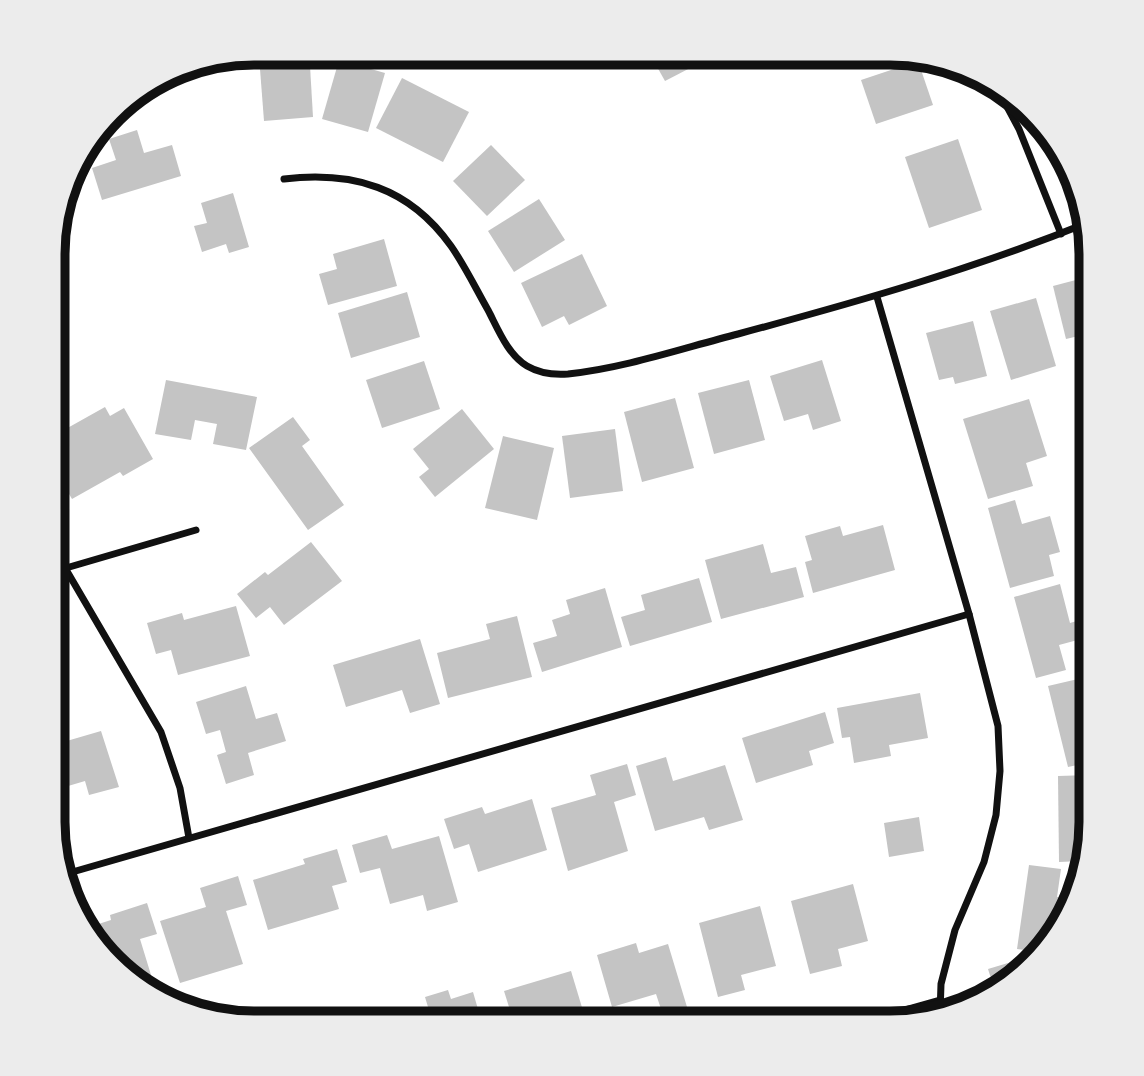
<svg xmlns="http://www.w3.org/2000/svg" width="1144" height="1076" font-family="'Varela Round',sans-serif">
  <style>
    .building { fill: #c4c4c4 }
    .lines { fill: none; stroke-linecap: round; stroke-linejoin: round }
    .service { stroke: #111; stroke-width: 5 }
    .minor { stroke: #111; stroke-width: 7 }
    .rim { fill: none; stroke: #111; stroke-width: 9 }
  </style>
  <rect width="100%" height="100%" fill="#fff"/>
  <g class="building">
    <path d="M657 53H687L694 66 665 81 651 56Z"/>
    <path d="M837 53H867L868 54 840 62Z"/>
    <path d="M339 60 385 73 368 132 322 119Z"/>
    <path d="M918 61 933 105 876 124 861 80Z"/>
    <path d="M310 66 313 117 264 121 260 69Z"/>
    <path d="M402 78 469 112 443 162 376 128Z"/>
    <path d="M137 130 144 153 172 145 181 176 102 200 92 168 116 160 109 139Z"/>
    <path d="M958 139 982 210 929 228 905 157Z"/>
    <path d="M491 145 525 180 487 216 453 181Z"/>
    <path d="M233 193 249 247 229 253 226 244 202 252 194 226 207 223 201 203Z"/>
    <path d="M539 199 565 240 514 272 488 231Z"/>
    <path d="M384 239 397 286 328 305 319 274 337 269 333 254Z"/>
    <path d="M582 254 607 306 569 325 564 316 542 327 521 283Z"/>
    <path d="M1091 276V333L1066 339 1053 286Z"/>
    <path d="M407 292 420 337 351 358 338 313Z"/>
    <path d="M1036 298 1056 366 1011 380 990 311Z"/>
    <path d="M973 321 987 376 955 384 953 377 939 380 926 333Z"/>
    <path d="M822 360 841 421 813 430 808 414 784 421 770 376Z"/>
    <path d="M424 361 440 409 382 428 366 380Z"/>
    <path d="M166 380 257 397 246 450 213 444 217 424 195 420 191 440 155 434Z"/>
    <path d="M749 380 765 440 714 454 698 393Z"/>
    <path d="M675 398 694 468 642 482 624 412Z"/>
    <path d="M1029 399 1047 456 1026 463 1033 486 988 499 963 419Z"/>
    <path d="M105 407 110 416 124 408 153 459 123 476 120 472 72 499 55 470V435Z"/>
    <path d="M462 409 494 449 435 497 419 477 429 469 413 449Z"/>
    <path d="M293 417 310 440 302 446 344 505 308 530 249 448Z"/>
    <path d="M615 429 623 491 570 498 562 436Z"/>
    <path d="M503 436 554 448 537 520 485 508Z"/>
    <path d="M1015 500 1022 524 1050 516 1060 552 1049 555 1054 576 1010 588 988 508Z"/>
    <path d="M883 525 895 570 813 593 805 562 812 560 805 536 840 526 843 536Z"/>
    <path d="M311 542 342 581 284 625 270 607 256 618 237 594 265 572 268 575Z"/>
    <path d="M763 544 771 573 796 567 804 597 721 619 705 560Z"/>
    <path d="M699 578 712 622 630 646 621 617 645 610 641 595Z"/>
    <path d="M1060 584 1070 623 1080 620 1085 638 1059 645 1066 670 1036 678 1014 597Z"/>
    <path d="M605 588 622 647 542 672 533 643 557 636 552 620 570 614 566 600Z"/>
    <path d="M236 606 250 656 178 675 171 650 156 654 147 623 182 613 184 620Z"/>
    <path d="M517 616 532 677 448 698 437 653 490 639 486 624Z"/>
    <path d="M420 639 440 704 410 713 402 690 346 707 333 665Z"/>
    <path d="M1078 679 1083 701 1091 699V762L1068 767 1048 686Z"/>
    <path d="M246 686 256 719 277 713 286 741 248 753 254 775 226 784 217 755 226 752 220 730 206 734 196 702Z"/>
    <path d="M920 693 928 738 889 745 891 756 854 763 850 737 842 738 837 708Z"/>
    <path d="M825 712 834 743 809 751 813 765 756 783 742 738Z"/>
    <path d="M101 731 119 787 89 795 85 781 58 789 65 810 53 814V745Z"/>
    <path d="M666 757 673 781 725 765 743 820 709 830 704 817 655 831 636 766Z"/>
    <path d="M627 764 636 795 614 802 628 851 568 871 551 808 596 795 590 775Z"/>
    <path d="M1090 775 1091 822 1082 861 1059 862 1058 776Z"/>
    <path d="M532 799 547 850 478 872 469 844 454 849 444 819 482 807 485 814Z"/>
    <path d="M919 817 924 851 889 857 884 823Z"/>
    <path d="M387 835 392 849 439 836 458 902 427 911 423 895 390 904 380 868 360 873 352 845Z"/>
    <path d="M337 849 347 882 332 886 339 909 268 930 253 880 305 864 303 859Z"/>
    <path d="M1029 865 1061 869 1057 897 1074 899 1071 911 1039 952 1017 949Z"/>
    <path d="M238 876 247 905 226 911 243 964 180 983 160 921 206 907 200 888Z"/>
    <path d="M853 884 868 941 838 949 842 966 810 974 791 901Z"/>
    <path d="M147 903 157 934 140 939 151 975 136 980 102 955 86 928 111 920 110 915Z"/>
    <path d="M760 906 776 966 741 975 745 990 718 997 699 923Z"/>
    <path d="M636 943 639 953 668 944 687 1007 663 1015 656 994 612 1007 597 955Z"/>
    <path d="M1018 960 1023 974 995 991 988 969Z"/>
    <path d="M571 971 584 1014 554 1023H514L504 991Z"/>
    <path d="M448 990 451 999 473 992 482 1023H403L400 1015 428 1007 425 997Z"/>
  </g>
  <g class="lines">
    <path class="service" d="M118 107 122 108"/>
    <g class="minor">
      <path d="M996 86 1019 129 1061 234"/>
      <path d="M284 179C353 171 409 187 451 246 465 266 476 289 488 310 498 329 508 355 527 366 539 373 555 375 568 374 625 368 683 348 738 334 857 302 973 269 1087 223"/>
      <path d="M877 297 969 614 998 726 1000 771 996 815 984 862 955 930 941 984 940 1014"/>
      <path d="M54 549 161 732 180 788 189 838"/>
      <path d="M66 568 196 530"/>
      <path d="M62 875 969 614"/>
      <path d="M859 1023 940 1000"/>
    </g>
  </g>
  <path d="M0 0H1144V1076H0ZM254 65H890A189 189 0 0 1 1079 254V822A189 189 0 0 1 890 1011H254A189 189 0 0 1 65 822V254A189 189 0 0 1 254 65Z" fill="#ececec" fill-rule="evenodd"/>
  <path class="rim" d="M254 65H890A189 189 0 0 1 1079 254V822A189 189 0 0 1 890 1011H254A189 189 0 0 1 65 822V254A189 189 0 0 1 254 65Z"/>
</svg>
